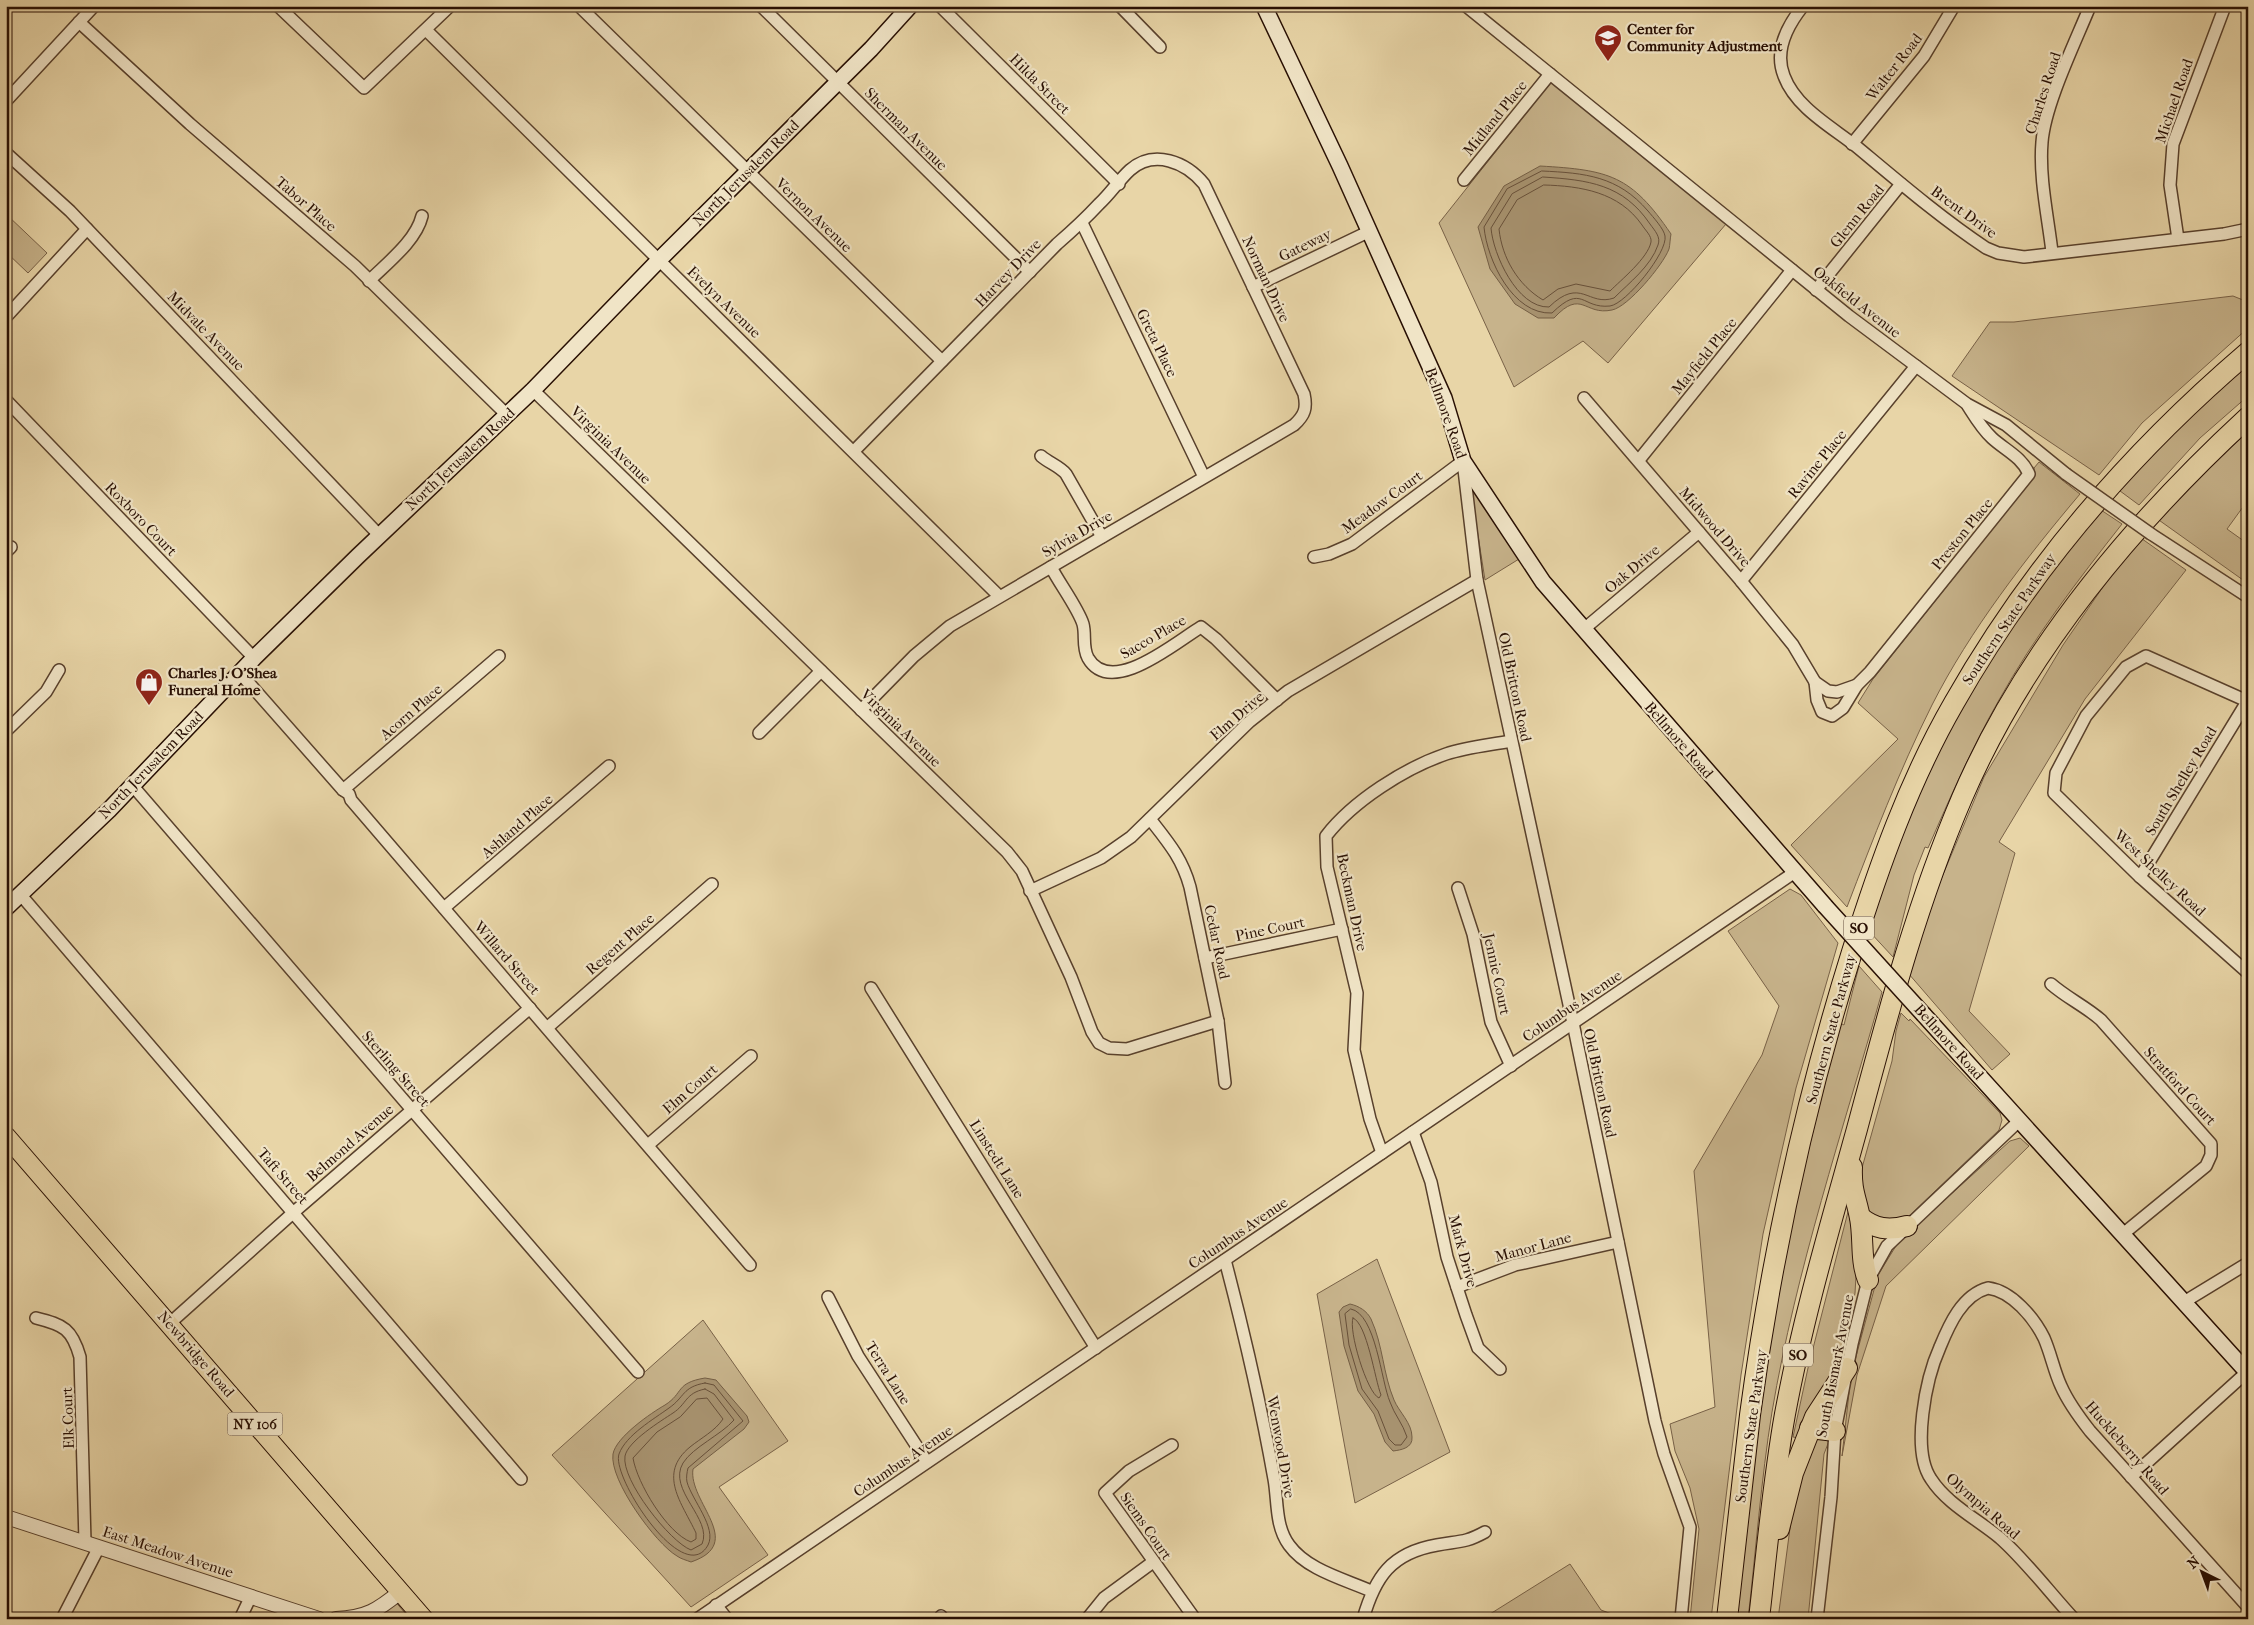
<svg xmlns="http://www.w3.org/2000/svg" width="2254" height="1625" font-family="'IM FELL French Canon',serif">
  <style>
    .green { fill: #c7b38b; stroke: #786147 }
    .water { fill: #a7926f; stroke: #745e44 }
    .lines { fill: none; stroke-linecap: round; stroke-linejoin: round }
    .shore { stroke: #685039; stroke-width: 1 }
    .minor-casing { stroke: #58402c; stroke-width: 14 }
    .tertiary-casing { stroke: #58402c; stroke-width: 16 }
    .secondary-casing { stroke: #280f03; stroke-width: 18 }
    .primary-casing { stroke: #280f03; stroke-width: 20 }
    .motorway-casing { stroke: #280f03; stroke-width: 22 }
    .minor { stroke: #f0e4c6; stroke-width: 11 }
    .tertiary { stroke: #f0e4c6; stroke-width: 14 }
    .secondary { stroke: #f0e4c6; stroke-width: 15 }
    .primary { stroke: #e8d5a7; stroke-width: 18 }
    .motorway { stroke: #e8d5a7; stroke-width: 20 }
    .minor-bridge-casing { stroke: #58402c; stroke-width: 14; stroke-linecap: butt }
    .secondary-bridge-casing { stroke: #280f03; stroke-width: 18; stroke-linecap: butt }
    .minor-bridge { stroke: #f0e4c6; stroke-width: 11 }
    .secondary-bridge { stroke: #f0e4c6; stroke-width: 15 }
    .labels { text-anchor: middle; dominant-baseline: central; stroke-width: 4.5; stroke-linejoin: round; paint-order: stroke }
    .shield { fill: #f0e4c6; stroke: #644f3e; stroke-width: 1 }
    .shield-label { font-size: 14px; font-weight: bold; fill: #280f03 }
    .poi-label { font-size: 15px; font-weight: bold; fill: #280f03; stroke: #f0e4c6; text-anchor: start }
    .street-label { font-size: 15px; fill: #280f03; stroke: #f0e4c6 }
  </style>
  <rect width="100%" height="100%" fill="#e8d5a7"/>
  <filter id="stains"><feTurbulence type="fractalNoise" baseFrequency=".004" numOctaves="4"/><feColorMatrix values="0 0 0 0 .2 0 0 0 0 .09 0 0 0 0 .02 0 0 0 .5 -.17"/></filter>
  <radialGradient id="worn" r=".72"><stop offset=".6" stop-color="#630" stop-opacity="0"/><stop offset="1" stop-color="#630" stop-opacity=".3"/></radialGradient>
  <g class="green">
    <path d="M1551 82 1726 224 1608 363 1583 341 1514 387 1439 223Z"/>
    <path d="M6 214 47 253 28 273 6 252Z"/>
    <path d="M2233 296 2248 302V328L2142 423 2099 475 1952 376 1990 322H2014Z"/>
    <path d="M2248 360V396L2200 438 2139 505 2116 488Z"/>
    <path d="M2248 430V500L2227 529 2248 544V575L2243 580 2156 518Z"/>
    <path d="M2039 462 2080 494C2026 558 1970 630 1932 705 1899 771 1873 839 1847 907L1791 845 1898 739 1858 703 1873 679 2034 477V468Z"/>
    <path d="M1469 478 1519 559 1485 580Z"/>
    <path d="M2101 510 2122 524C2078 580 2034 637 1999 700 1972 747 1950 798 1928 848L1925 847 1914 875 1893 957 1868 930 1901 831 1941 745 1973 687 2035 588Z"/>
    <path d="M2138 536 2186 570 2085 699 1999 842 2015 853 1969 1011 2010 1054 1992 1070 1908 973 1934 896 1984 777 2063 645Z"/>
    <path d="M1790 889 1801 895 1838 943 1796 1088 1763 1234 1741 1375 1711 1619H1690L1699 1529 1690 1488 1675 1451 1670 1424 1715 1407 1694 1171 1762 1055 1779 1006 1728 931Z"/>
    <path d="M1859 966 1882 992C1843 1130 1796 1270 1772 1412 1761 1480 1756 1550 1748 1619H1736C1748 1512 1758 1406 1777 1300 1793 1207 1817 1115 1840 1023L1844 1025Z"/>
    <path d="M1901 1013 1909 1021 1910 1019 2000 1113 2002 1120 1999 1130 1910 1215 1900 1222 1865 1214 1860 1175 1892 1061 1896 1031Z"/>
    <path d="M2020 1138 2029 1146 1886 1286 1857 1375 1842 1456 1851 1375 1878 1275 1899 1241 2010 1141Z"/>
    <path d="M1851 1200 1858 1242 1855 1293 1848 1335 1841 1362 1798 1438 1793 1437 1808 1368Z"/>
    <path d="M1377 1259 1450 1452 1355 1503 1317 1294Z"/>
    <path d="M703 1320 788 1441 719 1487 768 1555 691 1607 552 1455Z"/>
    <path d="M1827 1435 1829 1441 1824 1454 1808 1619H1778L1794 1498 1810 1439Z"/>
    <path d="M1570 1564 1601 1610 1625 1619H1482Z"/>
    <path d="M394 1600 410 1619H357Z"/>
  </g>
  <g class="water">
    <path d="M1540 166C1609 170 1631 175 1671 234 1670 239 1670 245 1669 249 1663 265 1628 307 1612 310 1584 316 1582 288 1554 318H1538L1515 304 1490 269 1478 227 1504 186Z"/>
    <path d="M1350 1304C1359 1306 1367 1311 1371 1319 1383 1345 1383 1374 1394 1400 1399 1412 1412 1423 1412 1437 1413 1448 1401 1450 1393 1451L1385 1442 1374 1414 1358 1391 1344 1346 1339 1312 1343 1307Z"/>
    <path d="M705 1378 716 1380 747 1416 749 1422 744 1429 693 1469C688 1502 747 1543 691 1562 686 1560 681 1559 677 1556 656 1544 609 1480 613 1454 616 1437 651 1413 665 1405 684 1393 675 1383 705 1378Z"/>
  </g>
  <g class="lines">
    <g class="shore">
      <path d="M1542 171C1585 173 1618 176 1648 211 1653 217 1664 229 1665 236 1668 252 1626 304 1610 306 1581 309 1583 283 1552 313 1513 315 1487 260 1484 227L1507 189Z"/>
      <path d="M1543 177C1588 180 1623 184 1650 224 1655 231 1661 237 1658 245 1651 266 1629 283 1614 298 1588 307 1581 276 1549 307 1517 308 1493 254 1491 228L1512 194Z"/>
      <path d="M1544 185C1581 186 1619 192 1642 225 1645 230 1652 236 1651 242 1648 258 1621 280 1610 291L1576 284 1558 289 1543 300C1518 285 1502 258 1499 229L1517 200Z"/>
      <path d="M1351 1309C1376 1314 1381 1381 1390 1402 1394 1414 1403 1424 1407 1437L1401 1445H1395L1389 1439 1378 1411 1362 1389 1349 1345 1345 1314Z"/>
      <path d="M1353 1318C1367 1323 1375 1380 1381 1395L1379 1398C1367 1393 1348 1330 1353 1318Z"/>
      <path d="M705 1383 714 1385 743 1421 688 1468C687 1472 686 1478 687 1482 692 1500 717 1528 708 1545 684 1589 611 1477 619 1454 626 1435 654 1419 669 1408 685 1397 682 1387 705 1383Z"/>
      <path d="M705 1389 714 1394 734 1420C721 1435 693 1447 683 1463 667 1490 713 1519 702 1544L691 1550C670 1542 621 1480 625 1456 628 1441 661 1421 673 1413 687 1404 685 1393 705 1389Z"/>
      <path d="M697 1399 707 1398 723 1419C715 1431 701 1438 690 1447 657 1474 682 1503 696 1533V1539L691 1542C667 1533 637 1483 633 1458L657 1432 680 1417Z"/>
    </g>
    <g class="minor-casing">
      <g id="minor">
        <path d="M278 6 364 88 450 6"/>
        <path d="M579 6 942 361"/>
        <path d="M761 6 1030 272"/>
        <path d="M940 6 1119 184"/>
        <path d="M1120 6 1160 47"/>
        <path d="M1466 6 1849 316 1967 404 2006 425 2066 474"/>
        <path d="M1803 6C1787 26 1774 51 1784 76 1796 108 1832 127 1857 147 1899 182 1941 218 1986 248L1998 253 2024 257 2224 234 2248 229"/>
        <path d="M79 22 190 124 355 266 506 414"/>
        <path d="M426 30 999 596"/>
        <path d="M6 101 94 6"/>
        <path d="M1852 144 1924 56 1954 6"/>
        <path d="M6 153 70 211 379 535"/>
        <path d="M1464 180 1550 74"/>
        <path d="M1082 223 1204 477"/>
        <path d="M2178 239 2170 185 2173 144 2225 6"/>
        <path d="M2052 252C2048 217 2039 178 2042 142 2045 104 2075 43 2090 6"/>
        <path d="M369 281C387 263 416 241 422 216"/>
        <path d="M1253 287 1370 231"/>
        <path d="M1816 290 1901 184"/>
        <path d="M6 317 87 229"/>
        <path d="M533 390 1007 852 1022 871 1071 977 1092 1032 1099 1043 1109 1048 1127 1049 1218 1021"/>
        <path d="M1584 398 1741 581 1793 645 1815 682 1828 691 1837 692 1857 685"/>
        <path d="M6 400 254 658"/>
        <path d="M854 451 1057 244C1072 231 1086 218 1099 204 1110 194 1119 180 1130 170 1154 149 1186 162 1204 184L1304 394C1307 408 1305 415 1294 425L950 626 914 656 861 710"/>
        <path d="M1041 456C1049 463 1059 466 1066 474L1102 537"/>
        <path d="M1639 460 1792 270"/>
        <path d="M2151 534 2248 597"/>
        <path d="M6 552 11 547"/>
        <path d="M1314 557 1329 554 1352 544 1463 461 1477 580 1573 1023 1655 1421 1664 1454 1690 1527 1681 1619"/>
        <path d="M1051 567C1059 583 1078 608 1083 624 1086 635 1082 647 1088 658 1111 698 1176 642 1201 627L1216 639 1277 700"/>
        <path d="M1741 581 1916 366"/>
        <path d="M1584 629 1699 532"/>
        <path d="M240 673 343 790 349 794 351 800 750 1265"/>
        <path d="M1815 682 1817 700 1822 712 1832 716 1843 708 1857 685 1870 672 2029 474C2022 457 2005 450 1992 438 1982 429 1975 417 1968 406"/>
        <path d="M2247 701 2146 656 2126 667 2086 716 2056 773 2054 793 2140 877 2248 973"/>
        <path d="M6 731 46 692 59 670"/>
        <path d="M759 733 821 671"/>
        <path d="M132 785 638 1372"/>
        <path d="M343 790 499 656"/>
        <path d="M1150 819C1168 842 1182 858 1190 887L1218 1021 1225 1083"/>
        <path d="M2140 877 2248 700"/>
        <path d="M1458 888 1473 934 1491 1022 1511 1066"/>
        <path d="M1030 891 1101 858 1131 837 1249 722 1288 691 1477 580"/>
        <path d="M20 894 521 1479"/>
        <path d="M444 908 609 766"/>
        <path d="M1205 958 1342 929"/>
        <path d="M2051 984C2067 998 2085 1006 2101 1020L2211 1144V1155L2206 1166 2123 1234"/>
        <path d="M871 988 1096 1348"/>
        <path d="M548 1027 712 884"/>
        <path d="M1413 1132 1431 1182 1447 1257 1466 1315 1478 1348 1500 1369"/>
        <path d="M648 1145 751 1056"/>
        <path d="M1382 1153 1370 1119 1354 1050 1357 993 1327 867 1326 836C1353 801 1405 768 1446 754 1467 747 1490 745 1511 741"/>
        <path d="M1225 1260C1244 1332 1261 1406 1274 1479 1278 1501 1275 1526 1289 1545 1307 1570 1344 1579 1371 1591"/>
        <path d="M1457 1287 1515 1265 1618 1242"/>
        <path d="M828 1297 858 1356 927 1462"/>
        <path d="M2184 1302 2248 1263"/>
        <path d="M36 1318C64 1325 72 1329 80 1357L85 1542"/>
        <path d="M169 1324 294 1212 530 1008"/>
        <path d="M1172 1445 1129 1471 1105 1493 1195 1619"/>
        <path d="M2131 1477 2247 1372"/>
        <path d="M716 1605 727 1619"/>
        <path d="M941 1616 943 1619"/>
        <path d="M62 1619 99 1547"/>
        <path d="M240 1619 251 1596"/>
        <path d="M697 1619 1795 872"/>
        <path d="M1087 1619 1104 1598 1153 1562"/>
        <path d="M1363 1619C1375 1577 1391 1553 1437 1545 1459 1541 1465 1543 1485 1532"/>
        <path d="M1817 1619 1831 1497 1835 1431 1852 1344 1868 1280 1887 1246 2020 1120"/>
        <path d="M2074 1619C2050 1593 2025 1560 2000 1538 1977 1519 1947 1504 1931 1479 1911 1450 1926 1378 1940 1347 1949 1325 1962 1295 1988 1288 2012 1291 2034 1318 2044 1338 2051 1354 2054 1371 2061 1386 2068 1402 2079 1417 2090 1431L2248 1607"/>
      </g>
    </g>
    <g class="tertiary-casing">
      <g id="tertiary">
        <path d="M6 1517 319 1619"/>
        <path d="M336 1619C366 1618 378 1610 400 1592"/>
      </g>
    </g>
    <g class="secondary-casing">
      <g id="secondary">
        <path d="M1264 6 1340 166 1444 398 1463 461 1543 582 1825 906"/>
        <path d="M6 908 109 810 254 658 358 556 533 390 659 260 871 49 910 6"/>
        <path d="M1924 1015 2248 1373"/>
      </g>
    </g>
    <g class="primary-casing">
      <path id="primary" d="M6 1136 424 1619"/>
    </g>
    <g class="motorway-casing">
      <g id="motorway">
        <path d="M1852 1167C1851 1191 1856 1197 1860 1218 1864 1239 1860 1260 1868 1280"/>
        <path d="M1860 1217C1875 1229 1888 1231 1907 1226"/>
        <path d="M1810 1428 1835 1431"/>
        <path d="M1779 1529 1793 1473 1815 1417 1847 1368"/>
        <path d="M1727 1619C1735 1551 1742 1483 1750 1415 1771 1259 1805 1102 1852 952 1879 866 1909 781 1954 703 2030 569 2131 452 2248 352"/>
        <path d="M1759 1619C1767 1550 1773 1481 1785 1414 1803 1317 1831 1223 1857 1129 1887 1017 1916 905 1962 798 2025 651 2131 525 2248 417"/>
      </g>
    </g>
    <use href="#minor" class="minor"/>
    <use href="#tertiary" class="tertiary"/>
    <use href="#secondary" class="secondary"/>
    <use href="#primary" class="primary"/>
    <use href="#motorway" class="motorway"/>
    <g class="minor-bridge-casing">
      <path id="minor-bridge" d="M2066 474 2151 534"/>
    </g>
    <g class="secondary-bridge-casing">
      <path id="secondary-bridge" d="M1825 906 1924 1015"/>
    </g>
    <use href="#minor-bridge" class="minor-bridge"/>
    <use href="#secondary-bridge" class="secondary-bridge"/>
  </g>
  <defs>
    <g id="school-pin" transform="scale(1.4375)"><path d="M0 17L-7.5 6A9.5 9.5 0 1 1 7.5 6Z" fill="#8f2418" stroke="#f0e4c6"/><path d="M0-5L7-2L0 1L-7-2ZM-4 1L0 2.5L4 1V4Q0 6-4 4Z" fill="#fff"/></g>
    <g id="shop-pin" transform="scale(1.4375)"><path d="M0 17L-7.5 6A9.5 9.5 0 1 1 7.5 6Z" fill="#8f2418" stroke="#f0e4c6"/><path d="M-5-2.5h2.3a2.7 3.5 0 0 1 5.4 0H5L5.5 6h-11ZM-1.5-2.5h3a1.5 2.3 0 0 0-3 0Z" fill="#fff"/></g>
  </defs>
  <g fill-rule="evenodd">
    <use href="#school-pin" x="1608" y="38"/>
    <use href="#shop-pin" x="149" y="682"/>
  </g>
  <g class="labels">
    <g class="shield">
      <rect x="1844" y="916.5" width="30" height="23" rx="4"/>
      <rect x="1783" y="1343.5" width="30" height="23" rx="4"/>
      <rect x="227.5" y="1412.5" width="55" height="23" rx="4"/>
    </g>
    <g class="shield-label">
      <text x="1859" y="928">SO</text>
      <text x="1798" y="1355">SO</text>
      <text x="255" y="1424">NY 106</text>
    </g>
    <g class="poi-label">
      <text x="1627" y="29">Center for<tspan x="1627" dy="17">Community Adjustment</tspan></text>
      <text x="168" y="673">Charles J. O’Shea<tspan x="168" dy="17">Funeral Home</tspan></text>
    </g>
    <g class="street-label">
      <text transform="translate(1894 67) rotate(-52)">Walter Road</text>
      <text transform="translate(1040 84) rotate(45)">Hilda Street</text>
      <text transform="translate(2043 93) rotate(-72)">Charles Road</text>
      <text transform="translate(2174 101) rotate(-71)">Michael Road</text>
      <text transform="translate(1495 118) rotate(-51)">Midland Place</text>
      <text transform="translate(906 129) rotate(45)">Sherman Avenue</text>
      <text transform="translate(746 173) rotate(-45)">North Jerusalem Road</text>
      <text transform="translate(306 204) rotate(41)">Tabor Place</text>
      <text transform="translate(1964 212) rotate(36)">Brent Drive</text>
      <text transform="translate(814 215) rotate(44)">Vernon Avenue</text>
      <text transform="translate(1857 216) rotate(-51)">Glenn Road</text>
      <text transform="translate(1305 245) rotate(-26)">Gateway</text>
      <text transform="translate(1008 273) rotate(-46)">Harvey Drive</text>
      <text transform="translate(1266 279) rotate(65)">Norman Drive</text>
      <text transform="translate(724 302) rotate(44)">Evelyn Avenue</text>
      <text transform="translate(1857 302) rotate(38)">Oakfield Avenue</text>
      <text transform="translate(206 331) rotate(46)">Midvale Avenue</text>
      <text transform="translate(1157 343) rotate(64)">Greta Place</text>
      <text transform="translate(1704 356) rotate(-51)">Mayfield Place</text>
      <text transform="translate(1446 413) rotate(70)">Bellmore Road</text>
      <text transform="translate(611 445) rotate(44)">Virginia Avenue</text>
      <text transform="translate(460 459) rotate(-43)">North Jerusalem Road</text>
      <text transform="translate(1817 464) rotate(-51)">Ravine Place</text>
      <text transform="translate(1382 502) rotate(-36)">Meadow Court</text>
      <text transform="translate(141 519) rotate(46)">Roxboro Court</text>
      <text transform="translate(1715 527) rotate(49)">Midwood Drive</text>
      <text transform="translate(1077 534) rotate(-30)">Sylvia Drive</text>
      <text transform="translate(1962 534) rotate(-51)">Preston Place</text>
      <text transform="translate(1632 569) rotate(-40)">Oak Drive</text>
      <text transform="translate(2009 619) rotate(-56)">Southern State Parkway</text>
      <text transform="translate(1153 637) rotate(-30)">Sacco Place</text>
      <text transform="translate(1515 687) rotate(78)">Old Britton Road</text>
      <text transform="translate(411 712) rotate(-41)">Acorn Place</text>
      <text transform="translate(1237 716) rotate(-41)">Elm Drive</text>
      <text transform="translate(901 728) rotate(44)">Virginia Avenue</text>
      <text transform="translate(1679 740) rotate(49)">Bellmore Road</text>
      <text transform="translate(151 765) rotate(-46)">North Jerusalem Road</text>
      <text transform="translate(2181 781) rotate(-59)">South Shelley Road</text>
      <text transform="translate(517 826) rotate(-41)">Ashland Place</text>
      <text transform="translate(2160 873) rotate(43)">West Shelley Road</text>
      <text transform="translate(1352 902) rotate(78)">Beckman Drive</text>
      <text transform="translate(1270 929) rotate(-12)">Pine Court</text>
      <text transform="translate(1217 942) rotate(78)">Cedar Road</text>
      <text transform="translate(620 944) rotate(-41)">Regent Place</text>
      <text transform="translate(507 958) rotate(49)">Willard Street</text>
      <text transform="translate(1497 974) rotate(78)">Jennie Court</text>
      <text transform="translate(1572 1006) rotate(-34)">Columbus Avenue</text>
      <text transform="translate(1831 1029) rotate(-75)">Southern State Parkway</text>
      <text transform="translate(1949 1042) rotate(48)">Bellmore Road</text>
      <text transform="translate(396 1069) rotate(49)">Sterling Street</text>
      <text transform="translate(1600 1083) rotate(78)">Old Britton Road</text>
      <text transform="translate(2180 1086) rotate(48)">Stratford Court</text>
      <text transform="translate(690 1089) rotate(-41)">Elm Court</text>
      <text transform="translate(350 1143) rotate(-41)">Belmond Avenue</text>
      <text transform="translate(997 1159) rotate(58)">Linstedt Lane</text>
      <text transform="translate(283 1176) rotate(49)">Taft Street</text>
      <text transform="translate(1238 1233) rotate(-34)">Columbus Avenue</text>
      <text transform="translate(1533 1247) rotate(-15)">Manor Lane</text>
      <text transform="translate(1463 1251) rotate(75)">Mark Drive</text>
      <text transform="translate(196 1354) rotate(49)">Newbridge Road</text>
      <text transform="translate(1835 1366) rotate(-79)">South Bismark Avenue</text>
      <text transform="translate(888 1373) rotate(58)">Terra Lane</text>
      <text transform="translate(68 1418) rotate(-92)">Elk Court</text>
      <text transform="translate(1751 1426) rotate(-82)">Southern State Parkway</text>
      <text transform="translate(1281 1447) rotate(80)">Wenwood Drive</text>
      <text transform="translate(2127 1448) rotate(49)">Huckleberry Road</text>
      <text transform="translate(903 1461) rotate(-34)">Columbus Avenue</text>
      <text transform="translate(1983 1506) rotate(41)">Olympia Road</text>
      <text transform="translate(1146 1526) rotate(55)">Siems Court</text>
      <text transform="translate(168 1552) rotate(18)">East Meadow Avenue</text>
    </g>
  </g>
  <rect width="2254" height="1625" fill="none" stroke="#e8d5a7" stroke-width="25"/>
  <rect x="8" y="8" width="2239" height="1610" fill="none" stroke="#280f03" stroke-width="2.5"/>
  <rect x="12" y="12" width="2229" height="1600" fill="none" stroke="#280f03"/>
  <g transform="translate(2202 1572) rotate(318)" stroke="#f0e4c6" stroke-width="4" paint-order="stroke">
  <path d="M0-4L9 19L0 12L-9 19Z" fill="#280f03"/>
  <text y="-8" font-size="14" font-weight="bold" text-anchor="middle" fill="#280f03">N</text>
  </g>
  <rect width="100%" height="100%" filter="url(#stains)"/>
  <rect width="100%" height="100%" fill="url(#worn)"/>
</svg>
